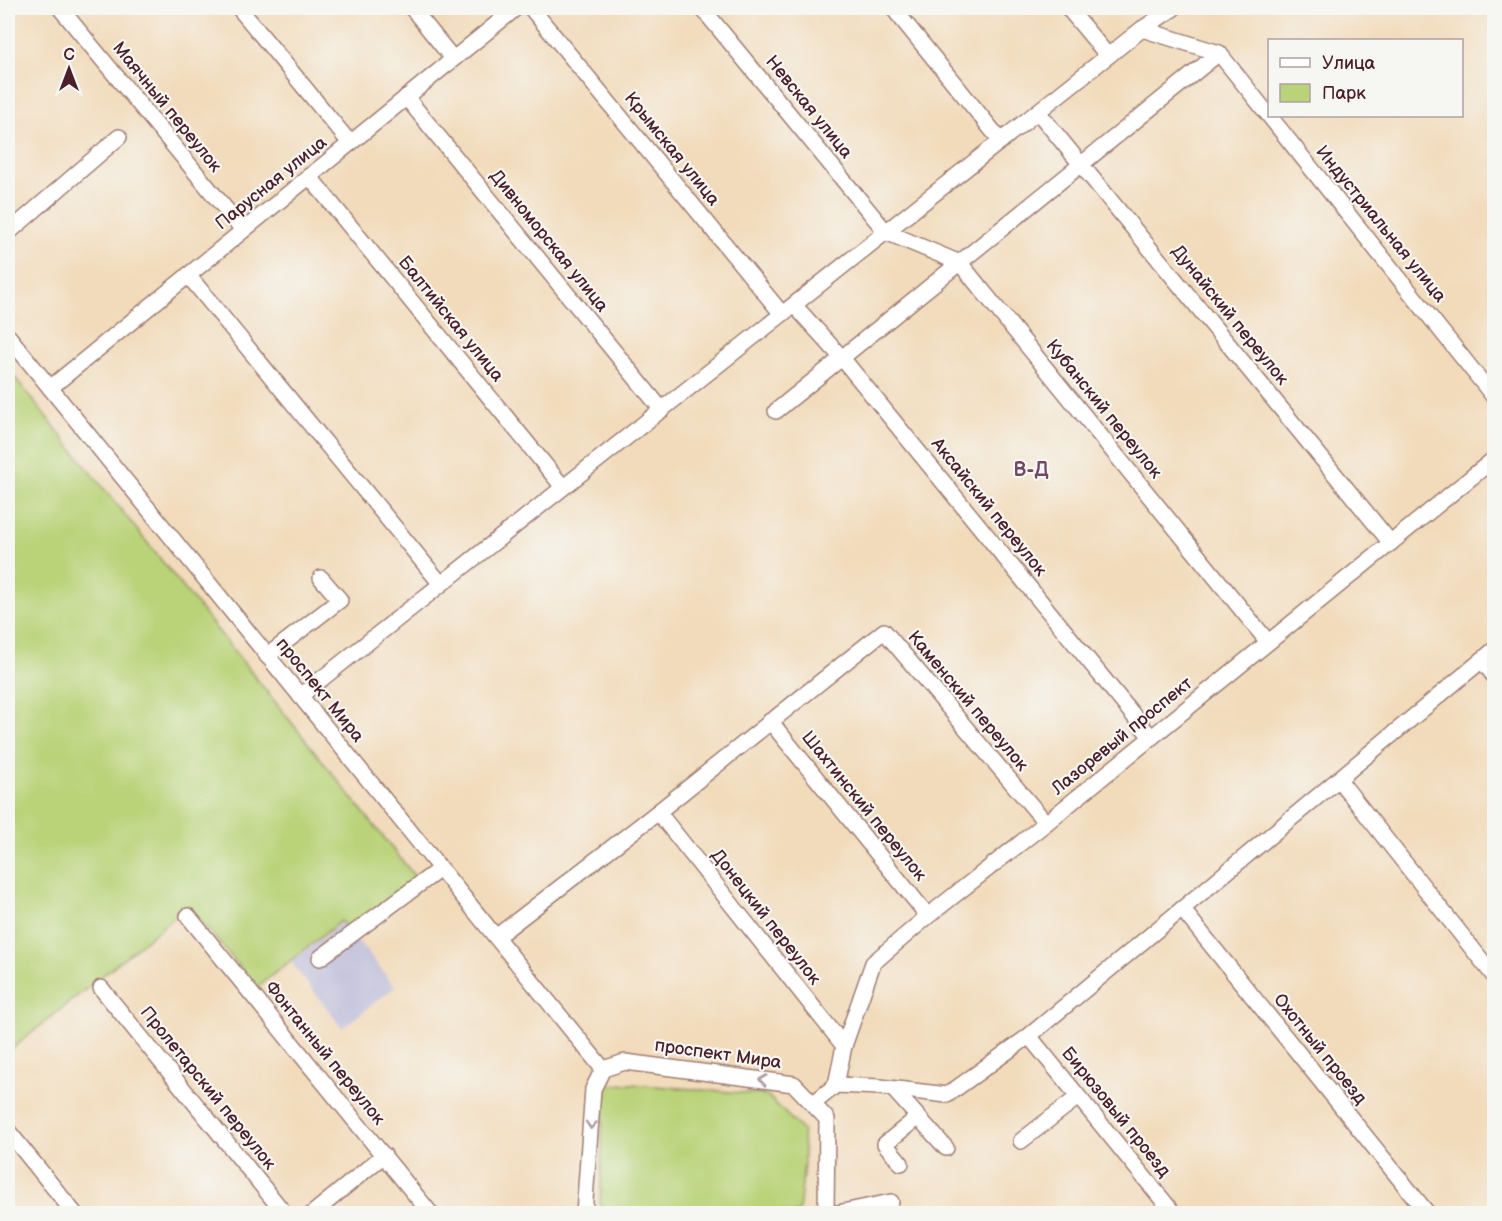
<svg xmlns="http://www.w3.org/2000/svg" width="1502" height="1221" font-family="'Balsamiq Sans',sans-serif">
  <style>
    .industrial { fill: #c3c1db }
    .green { fill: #bad379; stroke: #827952; stroke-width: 1.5 }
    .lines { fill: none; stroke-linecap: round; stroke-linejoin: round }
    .minor-casing { stroke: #9e7d73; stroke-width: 18 }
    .minor { stroke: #fff; stroke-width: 15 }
    .oneway { stroke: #ae9aa0 }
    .labels { text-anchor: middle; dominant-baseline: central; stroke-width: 4.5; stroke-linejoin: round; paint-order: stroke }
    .street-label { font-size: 18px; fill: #4a1f2b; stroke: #f6f6f2 }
    .neighbourhood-label { font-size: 20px; font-weight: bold; fill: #704964; stroke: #f6f6f2 }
  </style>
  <rect width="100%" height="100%" fill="#f6f6f2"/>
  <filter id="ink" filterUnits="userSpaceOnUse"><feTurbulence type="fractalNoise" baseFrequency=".0167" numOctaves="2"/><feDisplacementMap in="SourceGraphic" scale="12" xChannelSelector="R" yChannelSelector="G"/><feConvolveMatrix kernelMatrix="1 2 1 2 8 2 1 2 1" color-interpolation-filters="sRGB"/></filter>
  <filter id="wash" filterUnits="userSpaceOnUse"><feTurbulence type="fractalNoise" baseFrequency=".008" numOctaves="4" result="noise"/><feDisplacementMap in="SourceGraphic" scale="24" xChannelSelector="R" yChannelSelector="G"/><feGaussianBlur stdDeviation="1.35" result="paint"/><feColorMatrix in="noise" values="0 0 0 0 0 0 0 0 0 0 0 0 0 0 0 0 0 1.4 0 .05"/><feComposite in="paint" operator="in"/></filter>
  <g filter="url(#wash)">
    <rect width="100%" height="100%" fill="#f2dbbb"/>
    <path class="industrial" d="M343 922 395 987 342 1028 291 962Z"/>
    <g class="green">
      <path d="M8 369 417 879 349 931 341 921 257 987 188 906 8 1052Z"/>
      <path d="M631 1084 767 1095 803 1131 804 1163 799 1213H600L603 1101 609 1085Z"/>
    </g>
  </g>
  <g filter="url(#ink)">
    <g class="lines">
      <g class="minor-casing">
        <g id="minor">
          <path d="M60 8 243 230"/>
          <path d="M239 8 350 143"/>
          <path d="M412 8 453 59"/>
          <path d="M531 8 782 314"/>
          <path d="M702 8 886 232 960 263 1268 642"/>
          <path d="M893 8 1001 141"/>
          <path d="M1068 8 1108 56"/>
          <path d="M1142 29 1219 53 1494 397"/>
          <path d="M406 97 662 410"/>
          <path d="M1038 112 1391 543"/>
          <path d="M309 176 563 487"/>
          <path d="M8 233 119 137"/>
          <path d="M188 275 441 584"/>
          <path d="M794 305 842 358 1151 737"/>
          <path d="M8 336 603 1069"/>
          <path d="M50 388 516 8"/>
          <path d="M776 411 1219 53"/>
          <path d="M267 656 340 600 321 578"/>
          <path d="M1482 660 1494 676"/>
          <path d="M300 696 1142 29 1174 8"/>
          <path d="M770 721 928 916"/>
          <path d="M1339 780 1494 976"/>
          <path d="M658 812 844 1046"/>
          <path d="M1182 909 1428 1214"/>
          <path d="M188 916 431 1214"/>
          <path d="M496 937 658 812 884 631 1046 823"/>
          <path d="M320 958 440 869"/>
          <path d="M101 988 285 1214"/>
          <path d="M1029 1036 1174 1214"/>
          <path d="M836 1085 844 1046 873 963 928 916 1046 823 1494 459"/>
          <path d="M893 1089 946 1148"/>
          <path d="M814 1103 836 1085 880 1087 947 1095 1029 1036 1494 650"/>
          <path d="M8 1131 75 1214"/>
          <path d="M1021 1141 1078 1097"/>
          <path d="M901 1163 885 1144 918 1117"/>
          <path d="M312 1214 384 1155"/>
          <path d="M584 1214 593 1089 603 1069 625 1062 794 1084 827 1119 826 1214"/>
          <path d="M833 1214 891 1202"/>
        </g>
      </g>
      <use href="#minor" class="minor"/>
    </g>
    <defs><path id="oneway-chevron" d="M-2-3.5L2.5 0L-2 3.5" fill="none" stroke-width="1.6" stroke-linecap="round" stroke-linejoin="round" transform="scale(1.5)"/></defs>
    <g class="oneway">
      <use href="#oneway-chevron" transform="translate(763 1080) rotate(-172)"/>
      <use href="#oneway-chevron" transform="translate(591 1125) rotate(94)"/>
    </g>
  </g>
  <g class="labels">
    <g class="street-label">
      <text transform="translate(167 107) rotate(51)">Маячный переулок</text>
      <text transform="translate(809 107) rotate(51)">Невская улица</text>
      <text transform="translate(672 149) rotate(51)">Крымская улица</text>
      <text transform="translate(271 183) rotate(-39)">Парусная улица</text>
      <text transform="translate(1381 224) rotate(51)">Индустриальная улица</text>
      <text transform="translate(549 241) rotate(51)">Дивноморская улица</text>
      <text transform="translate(1230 315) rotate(51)">Дунайский переулок</text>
      <text transform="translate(451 319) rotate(51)">Балтийская улица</text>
      <text transform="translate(1104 409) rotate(51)">Кубанский переулок</text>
      <text transform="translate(989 507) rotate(51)">Аксайский переулок</text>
      <text transform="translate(320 690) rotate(51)">проспект Мира</text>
      <text transform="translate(968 701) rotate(50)">Каменский переулок</text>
      <text transform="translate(1122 736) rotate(-39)">Лазоревый проспект</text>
      <text transform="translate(864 806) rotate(51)">Шахтинский переулок</text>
      <text transform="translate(766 917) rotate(52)">Донецкий переулок</text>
      <text transform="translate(1320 1049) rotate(51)">Охотный проезд</text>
      <text transform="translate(325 1053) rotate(51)">Фонтанный переулок</text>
      <text transform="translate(718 1054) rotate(8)">проспект Мира</text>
      <text transform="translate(208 1088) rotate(51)">Пролетарский переулок</text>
      <text transform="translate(1116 1112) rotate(51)">Бирюзовый проезд</text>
    </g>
    <g class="neighbourhood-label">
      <text x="1031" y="470">В-Д</text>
    </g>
  </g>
  <rect width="1502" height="1221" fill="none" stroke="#f6f6f2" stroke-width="30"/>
  <rect x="1268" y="39" width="195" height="78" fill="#f6f6f2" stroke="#b1a0a2" stroke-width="1.5"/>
  <rect x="1280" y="58" width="30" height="9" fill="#ffffff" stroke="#b1a0a2" stroke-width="1.5"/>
  <text x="1322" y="69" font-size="18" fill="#4a1f2b">Улица</text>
  <rect x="1280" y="84" width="30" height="18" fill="#bad379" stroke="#b1a0a2" stroke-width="1.5"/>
  <text x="1322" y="99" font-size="18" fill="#4a1f2b">Парк</text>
  <g transform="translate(69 69)" stroke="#f6f6f2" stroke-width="4.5" paint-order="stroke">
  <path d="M0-4.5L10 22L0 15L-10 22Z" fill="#4a1f2b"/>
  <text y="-9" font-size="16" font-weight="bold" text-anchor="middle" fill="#4a1f2b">С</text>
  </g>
</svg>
